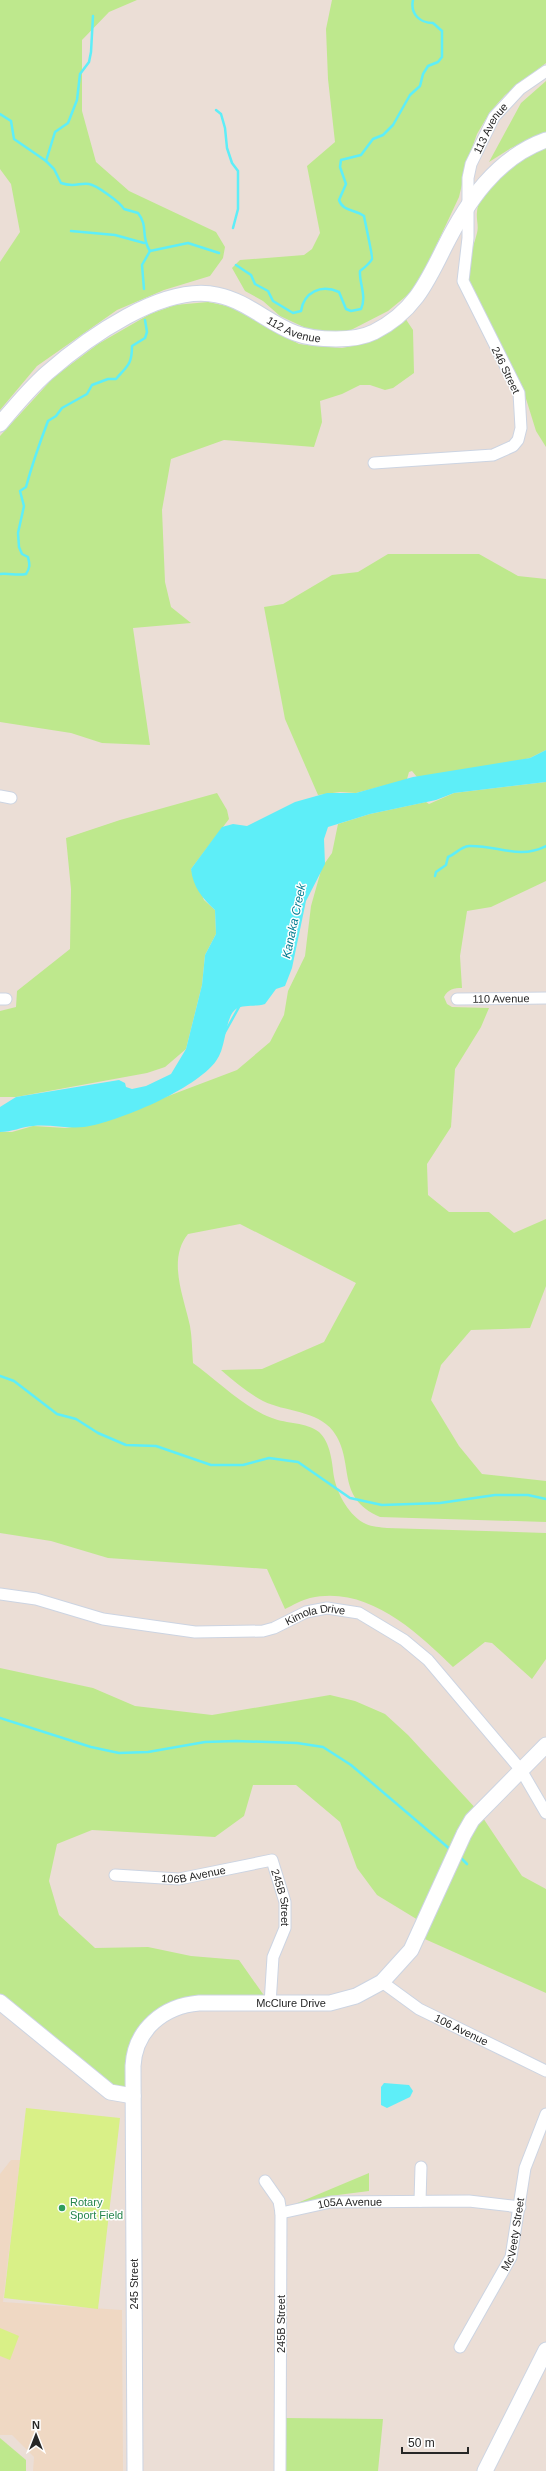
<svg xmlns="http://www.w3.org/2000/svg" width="546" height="2471" font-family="Helvetica,sans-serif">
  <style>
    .education { fill: #efd8c3 }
    .green { fill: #bee88d }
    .pitch { fill: #d9f087 }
    .water { fill: #5eeef8 }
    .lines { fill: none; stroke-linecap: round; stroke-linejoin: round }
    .stream { stroke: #5eeef8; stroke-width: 2.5 }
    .street-casing { stroke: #ccd4e2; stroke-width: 13 }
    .secondary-casing { stroke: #ccd4e2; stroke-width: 17 }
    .street { stroke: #fff; stroke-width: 11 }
    .secondary { stroke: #fff; stroke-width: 15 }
    .leisure-dot { fill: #2e9e5b; stroke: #fff; stroke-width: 1.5 }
    .labels { text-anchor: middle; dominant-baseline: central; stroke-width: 3; stroke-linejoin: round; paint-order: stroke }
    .street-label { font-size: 11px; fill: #272727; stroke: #fff }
    .leisure-label { font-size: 11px; fill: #27864d; stroke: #fff; text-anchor: start }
    .water-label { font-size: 12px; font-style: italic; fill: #047d92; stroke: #fff }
  </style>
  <rect width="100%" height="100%" fill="#ebded6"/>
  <path class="education" d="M11 2160H20L3 2302 122 2310 123 2471H33L34 2457 12 2435H0V2174Z"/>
  <g class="green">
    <path d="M0 0H137L109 12 82 40V111L96 162 129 191 216 232 225 247 223 258 210 276 164 290 117 310 37 366 0 410V262L20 232 11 184 0 169Z"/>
    <path d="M332 0H546V63L505 95 490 112 477 134 468 159 459 197 420 280 410 293 388 311 351 330 337 332 308 329 280 316 263 301 245 291 232 268 240 260 304 255 312 249 320 233 307 166 335 142 328 79 326 29Z"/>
    <path d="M546 81V133L511 148 489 162 521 103Z"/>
    <path d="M546 148V447L536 431 523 389 469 287C465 267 472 252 477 233 479 226 476 219 477 212 480 183 522 158 546 148Z"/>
    <path d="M208 302 232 307 299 344 316 346 342 348 367 343 405 318 413 330 414 373 393 388 385 390 370 385H360L342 394 320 401 322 422 314 447 224 440 171 459 162 510 165 582 171 607 191 623 133 628 150 745 102 743 71 733 0 722V436L54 377 98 344 150 314 175 305Z"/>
    <path d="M388 554H479L518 576 546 579V750L530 758 494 766 417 777 412 771 409 772 407 779 402 781 356 793 340 792 318 795 285 719 264 607 283 604 332 575 358 572Z"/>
    <path d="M546 782V881L491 907 467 911 460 956 462 988C454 988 448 989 444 997L447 1004 452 1007 489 1008 481 1027 455 1069 451 1127 427 1164 428 1195 449 1212H489L514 1233 546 1219V1286L530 1328 471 1330 441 1365 431 1400 459 1446 482 1474 546 1481V1522L380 1517C334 1497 356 1462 333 1431 317 1410 285 1412 263 1401 248 1393 235 1382 221 1370L262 1369 324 1342 356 1283 240 1224 188 1234C167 1260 184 1297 190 1326 192 1337 192 1350 193 1363 217 1380 244 1408 272 1418 287 1424 306 1422 319 1432 331 1443 332 1463 334 1477 337 1494 350 1517 366 1524 372 1527 380 1527 387 1528L546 1533V1659L532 1679 492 1643 485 1642 453 1667C416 1631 367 1585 310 1598 302 1600 293 1605 285 1609L267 1569 108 1558 51 1541 0 1533V1132H12L33 1126 66 1128 97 1123 237 1070 270 1042 284 1015 288 991 305 956 311 906 322 867 332 853 338 824 370 814 426 802 429 804 454 793Z"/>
    <path d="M217 793 227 810 229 819 191 869 204 900 215 910 216 934 205 955 202 985 186 1049 165 1067 147 1073 16 1097H0V1011L16 1007 17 991 70 949 71 889 66 838 120 820Z"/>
    <path d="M0 1668 93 1688 135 1706 212 1715 330 1695 355 1701 385 1714 408 1735 479 1812 522 1876 546 1889V1993L418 1936 423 1923 377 1895 357 1868 340 1822 296 1785H253L244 1816 215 1837 92 1830 57 1844 49 1881 59 1915 95 1948 148 1947 191 1956 239 1960 270 2004 199 2003 146 2030 133 2096 114 2094 0 2002Z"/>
    <path d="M369 2173V2191L330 2196 288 2207Z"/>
    <path d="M284 2418 383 2419 378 2471H280Z"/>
    <path d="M0 2438 26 2460V2471H0Z"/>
  </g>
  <g class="pitch">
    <path d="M26 2108 120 2118 98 2309 4 2298Z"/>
    <path d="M0 2328 19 2336 10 2360 0 2356Z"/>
  </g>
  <g class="water">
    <path d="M546 750V782L454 793 436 800 370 814 328 827 324 839 325 864 306 901 292 968 285 986 276 989 265 1004C256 1007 244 1004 236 1009 224 1018 227 1047 216 1061 196 1089 118 1122 84 1127 67 1129 50 1124 33 1126 21 1127 12 1132 0 1132V1107L16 1097 119 1080 125 1083 126 1087 132 1089 146 1086 171 1074 186 1049 202 985 205 955 216 934 215 910C202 898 193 887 191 869L222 827 233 824 247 826 295 802 327 793H356L413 777 530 758Z"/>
    <path d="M384 2083 409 2085 413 2091 410 2097 387 2108 381 2105V2087Z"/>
  </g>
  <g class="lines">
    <g class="stream">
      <path d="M216 110 221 114 225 128 227 148 232 163 238 171V209L233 228"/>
      <path d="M0 114 11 121 14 139 46 161 54 169 61 183C75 188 80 182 89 184 96 185 120 202 124 209L138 213C149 227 140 236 150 251"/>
      <path d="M46 161 55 132 68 123 77 100 80 74 89 62 91 52 93 16"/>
      <path d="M71 231 115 235 144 243"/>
      <path d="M236 265 251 275 255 284 268 291 273 301 293 313 301 311C304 292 321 284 339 292L346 309 351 311 361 309C367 296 359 283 360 271 364 268 370 263 372 259 373 257 365 222 364 216 355 209 343 212 339 200L346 184 340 167 341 160 361 155 373 139 383 135 393 125 410 95 420 86 423 74 428 66 438 62 442 57V31L433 23C420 23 410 14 413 0"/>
      <path d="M144 289 142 265 150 251 188 243 219 253"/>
      <path d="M0 574C10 573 17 576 26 574 30 568 30 565 28 557L22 554 19 547 18 533 24 506 20 491 26 487C32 465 40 442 48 421L56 416 62 408 87 394 92 385 108 379H116C127 366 132 365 132 346L145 338 147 332 145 320"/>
      <path d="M435 876 436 872 446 865 448 857C456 854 460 847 469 846 497 845 519 860 546 846"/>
      <path d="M224 1034 239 1007"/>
      <path d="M0 1376 14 1381 57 1414 76 1419 98 1433 126 1445 156 1446 211 1465H243L269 1458 298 1462 350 1498 382 1505 440 1503 495 1495H528L546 1499"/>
      <path d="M0 1718 91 1747 119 1753 148 1752 205 1742 236 1741 297 1743 323 1747 351 1765 451 1850"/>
      <path d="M460 1857 467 1864"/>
    </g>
    <g class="street-casing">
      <g id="street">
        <path id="s1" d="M374 463 493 455 513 446 518 440 521 428 519 393 463 281 468 238V178L471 164 494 117 520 89 546 71"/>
        <path d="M0 796 11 798"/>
        <path d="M0 999H6"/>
        <path id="s2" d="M457 999 546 998"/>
        <path id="s3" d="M0 1594 36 1599 103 1619 195 1632 263 1631 274 1628 306 1612 327 1608 359 1613 404 1640 428 1660 521 1770 546 1813"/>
        <path id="s4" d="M115 1875 179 1879 272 1860 285 1902V1928L273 1957 270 2004"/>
        <path id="s5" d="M382 1982 419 2009 546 2071"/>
        <path d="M265 2181 279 2201 281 2213 280 2471"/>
        <path d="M420 2201 421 2167"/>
        <path id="s6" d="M281 2213 331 2202 469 2201 520 2207"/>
        <path id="s7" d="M460 2347 511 2257 525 2168 546 2114"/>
      </g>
    </g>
    <g class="secondary-casing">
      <g id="secondary">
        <path id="s8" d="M0 424C15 406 30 388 47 373 86 339 163 283 217 295 247 301 268 323 295 333 308 338 322 339 336 339 350 339 362 338 374 332 412 313 426 285 444 248 467 202 496 158 546 140"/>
        <path d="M0 2002 110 2092 133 2096"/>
        <path id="s9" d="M135 2471 133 2066C135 2029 164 2006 199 2003H330L356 1996 382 1982 411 1950 464 1834 472 1820 546 1745"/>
        <path d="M485 2471 546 2350"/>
      </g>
    </g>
    <use href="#street" class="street"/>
    <use href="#secondary" class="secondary"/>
  </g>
  <circle class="leisure-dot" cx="62" cy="2208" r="4"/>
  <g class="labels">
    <g class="street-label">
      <text stroke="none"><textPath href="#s1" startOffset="480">113 Avenue</textPath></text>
      <text stroke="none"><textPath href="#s8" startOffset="347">112 Avenue</textPath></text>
      <text transform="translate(506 370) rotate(64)">246 Street</text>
      <text stroke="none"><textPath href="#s2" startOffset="44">110 Avenue</textPath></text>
      <text stroke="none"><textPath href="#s3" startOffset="323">Kimola Drive</textPath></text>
      <text stroke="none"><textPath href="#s4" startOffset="79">106B Avenue</textPath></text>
      <text stroke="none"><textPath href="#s4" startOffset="198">245B Street</textPath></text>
      <text stroke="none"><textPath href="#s9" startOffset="597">McClure Drive</textPath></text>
      <text stroke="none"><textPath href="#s5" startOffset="93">106 Avenue</textPath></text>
      <text stroke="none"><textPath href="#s6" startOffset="70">105A Avenue</textPath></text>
      <text stroke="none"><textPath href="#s7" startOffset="126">McVeety Street</textPath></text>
      <text transform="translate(134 2284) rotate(-90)">245 Street</text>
      <text transform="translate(281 2324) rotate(-90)">245B Street</text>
    </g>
    <g class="leisure-label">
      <text x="70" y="2202">Rotary<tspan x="70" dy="13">Sport Field</tspan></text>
    </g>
    <g class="water-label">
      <text transform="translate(294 921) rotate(-78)">Kanaka Creek</text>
    </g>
  </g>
  <g transform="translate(36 2435)" stroke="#ffffff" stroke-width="3" paint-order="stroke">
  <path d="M0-3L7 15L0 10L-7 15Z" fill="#272727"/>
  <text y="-6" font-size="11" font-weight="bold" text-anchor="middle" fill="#272727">N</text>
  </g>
  <path d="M402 2447v6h66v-6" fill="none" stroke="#272727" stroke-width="2"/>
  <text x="408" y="2447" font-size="12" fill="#272727" stroke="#ffffff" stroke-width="3" paint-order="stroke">50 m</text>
</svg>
